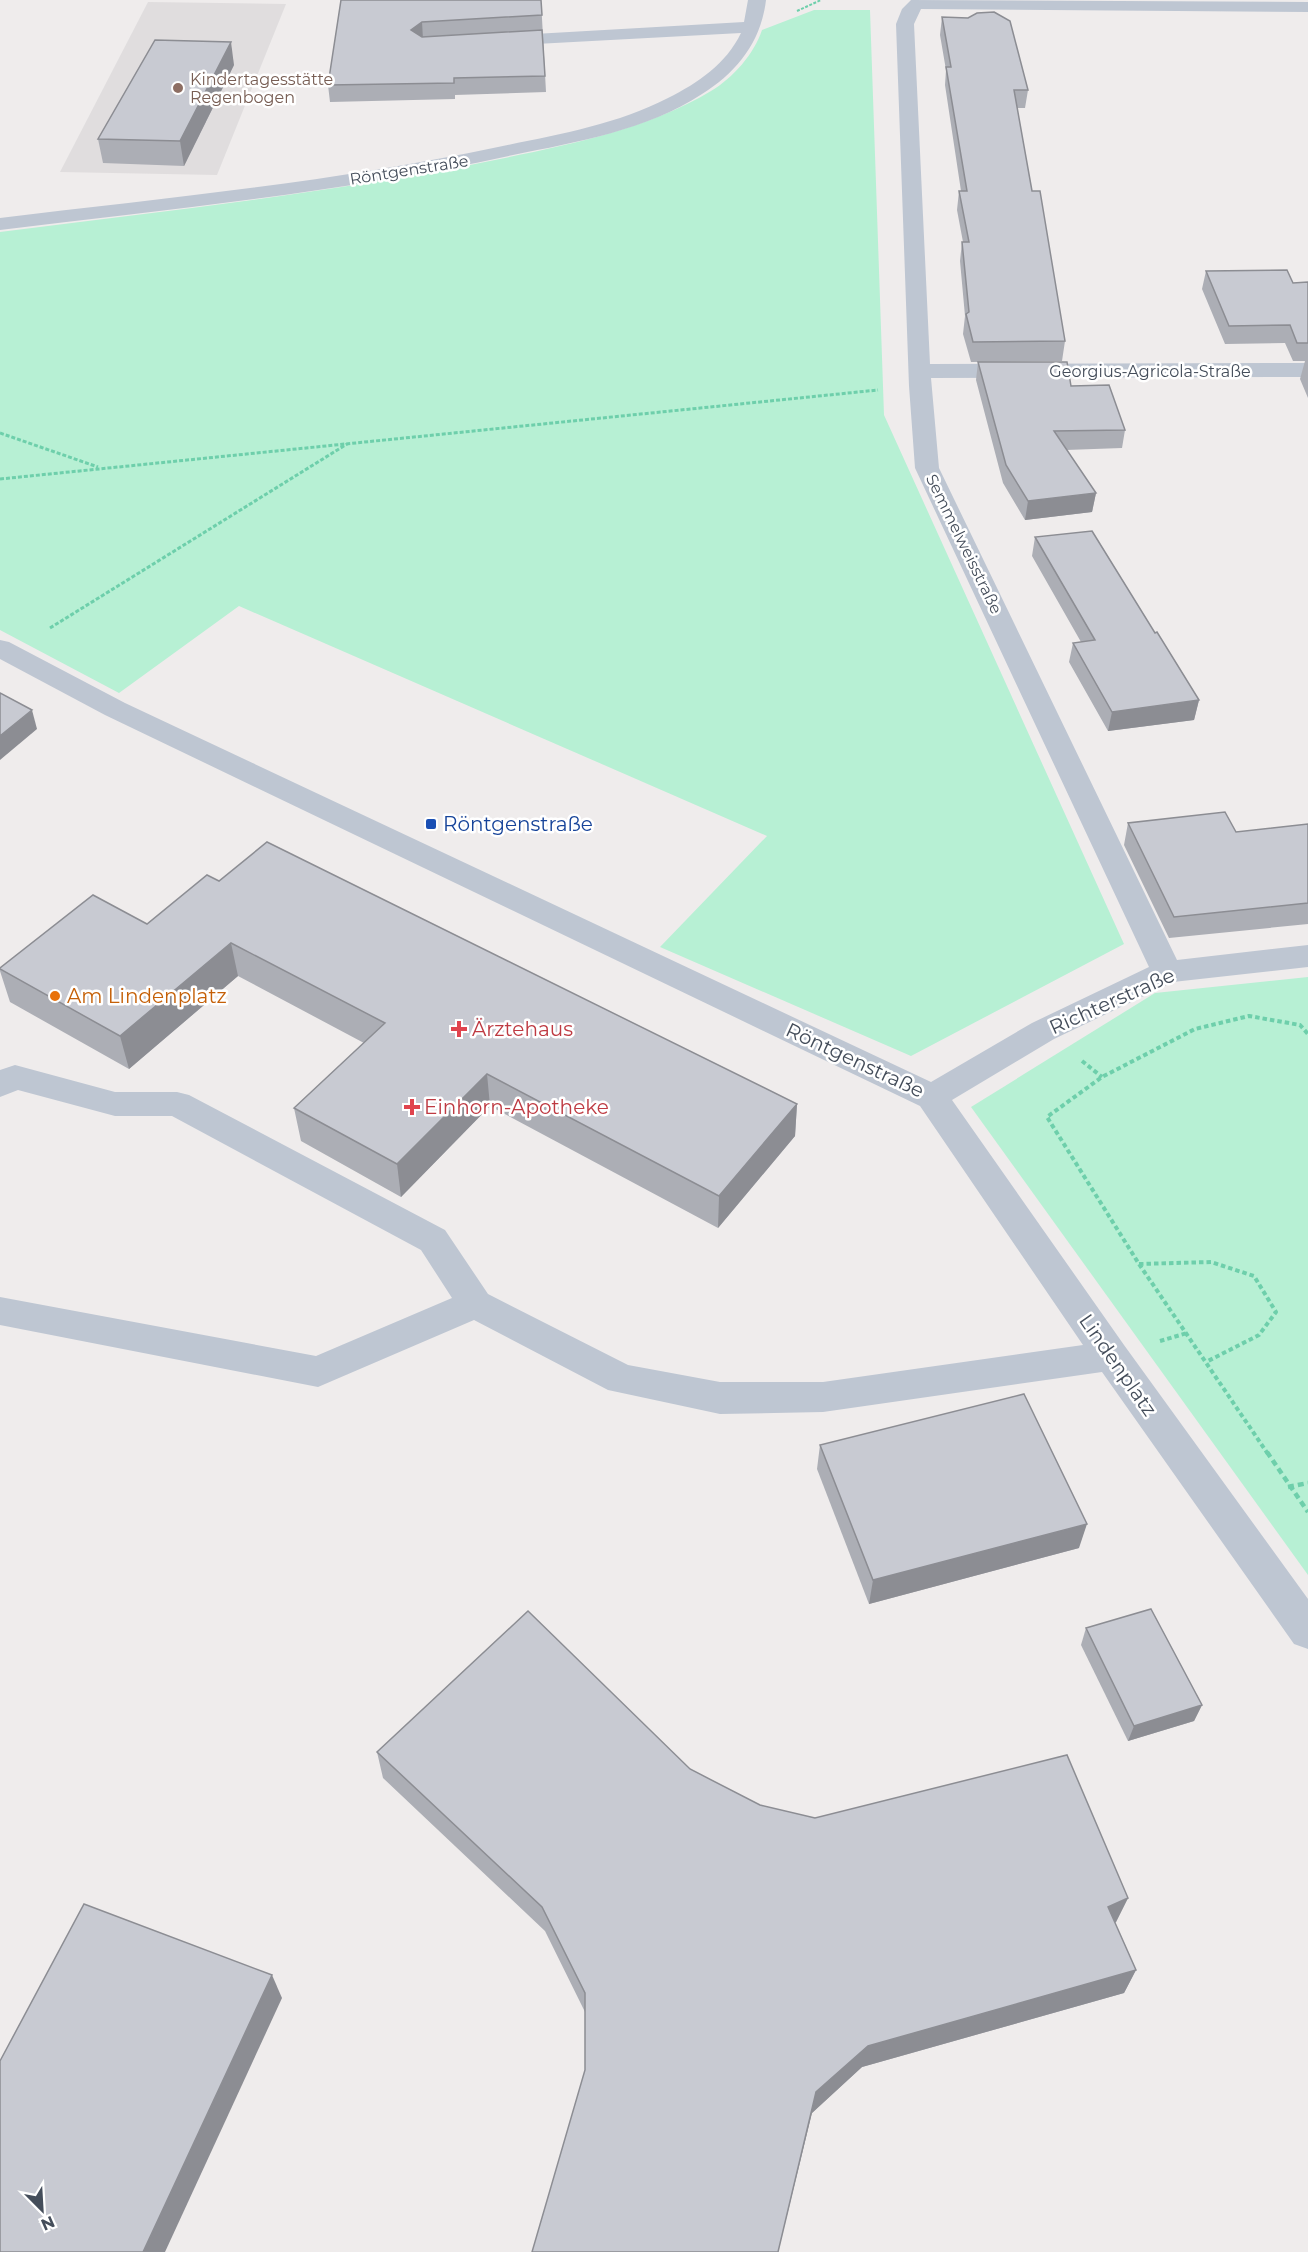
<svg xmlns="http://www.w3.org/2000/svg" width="1308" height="2252" font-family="Montserrat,sans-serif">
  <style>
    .education { fill: #e0ddde }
    .green { fill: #b7f0d4 }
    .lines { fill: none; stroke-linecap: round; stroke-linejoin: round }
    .path-far3 { stroke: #6ecfab; stroke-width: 2; stroke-dasharray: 3 1.5; stroke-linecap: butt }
    .path-far2 { stroke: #6ecfab; stroke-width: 3; stroke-dasharray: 4 2; stroke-linecap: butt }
    .path-far1 { stroke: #6ecfab; stroke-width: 4; stroke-dasharray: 4.5 3; stroke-linecap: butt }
    .path { stroke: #6ecfab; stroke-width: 4.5; stroke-dasharray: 6 4; stroke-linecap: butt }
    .minor { fill: #bec6d2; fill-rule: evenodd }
    .wall { fill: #acaeb5 }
    .shaded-wall { fill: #8c8d93 }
    .building { fill: #c8cad2; stroke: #8c8d93; stroke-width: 1.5 }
    .education-dot { fill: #8d6e63; stroke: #fff; stroke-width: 2 }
    .transit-dot { fill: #1a4fb4; stroke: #fff; stroke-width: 2 }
    .food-dot { fill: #e8710a; stroke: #fff; stroke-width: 2 }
    .health-dot { fill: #e0444e; stroke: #fff; stroke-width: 2 }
    .labels { text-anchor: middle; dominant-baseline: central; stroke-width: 5; stroke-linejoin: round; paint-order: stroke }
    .far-education-label { font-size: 16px; fill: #785e54; stroke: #fff; text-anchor: start }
    .far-street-label { font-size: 16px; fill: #444d5a; stroke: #fff }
    .transit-label { font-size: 20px; fill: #164399; stroke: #fff; text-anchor: start }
    .food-label { font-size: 20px; fill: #c56008; stroke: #fff; text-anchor: start }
    .street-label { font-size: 20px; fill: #444d5a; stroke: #fff }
    .health-label { font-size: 20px; fill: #be3a42; stroke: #fff; text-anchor: start }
  </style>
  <rect width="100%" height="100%" fill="#efecec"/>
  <path class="education" d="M148 2 286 4 217 175 60 172Z"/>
  <g class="green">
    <path d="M814 10H870L884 415 1124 944 911 1056 660 947 767 836 239 606 119 693 0 630V232C165 211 332 193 495 160 567 145 646 130 711 91 733 78 754 54 762 30Z"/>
    <path d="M1308 977V1575L971 1107 1155 993Z"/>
  </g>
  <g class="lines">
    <path class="path-far3" d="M797 11 821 0"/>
    <g class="path-far2">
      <path d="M0 433 98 467"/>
      <path d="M0 479 878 390"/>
      <path d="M50 628 347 444"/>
    </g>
    <g class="path-far1">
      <path d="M1082 1061 1102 1077"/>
      <path d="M1139 1264 1211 1262 1254 1276 1276 1312 1259 1335 1208 1361"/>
      <path d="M1160 1341 1187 1333"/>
      <path d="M1268 1454 1139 1264 1047 1117 1102 1077 1195 1029 1249 1016 1300 1025 1308 1034"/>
    </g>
    <g class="path">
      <path d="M1267 1452 1308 1512"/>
      <path d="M1288 1487 1308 1483"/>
    </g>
    <g class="minor">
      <path d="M748 0H766C761 42 737 72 702 94 647 130 577 142 513 155 344 192 172 209 0 230V218C167 198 334 182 498 147 555 135 616 125 668 98 698 83 726 64 741 33L498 46 489 41 498 36 744 22Z"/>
      <path d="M911 0 1308 2V12L921 9 914 24 930 364 1308 363V377L931 378 939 468 1177 960 1308 945V967L1173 982 1054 1039 952 1100 1124 1345 1308 1599V1649L1294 1644 1102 1372 823 1412 720 1414 608 1390 474 1320 318 1387 0 1325V1297L316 1356 452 1298 421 1250 172 1116H115L18 1090 0 1097V1070L15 1065 115 1092H177L189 1095 445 1230 488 1294 628 1365 720 1382H823L1083 1345 920 1106 105 715 0 659V640L9 642 125 703 931 1082 1032 1023 1149 967 915 468 909 386 896 24 902 9Z"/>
    </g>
  </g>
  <g class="wall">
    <path d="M341 0H541L546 92 455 95V99L330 102 328 85Z"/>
    <path d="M942 17 1028 90 1025 108H1017L1032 191 1065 341 1062 361 971 362 963 334 965 316 960 261 962 242H963L957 210 959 191H961L945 85 946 70 940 35Z"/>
    <path d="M234 65 184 166 103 163 98 139Z"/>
    <path d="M1206 271 1293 283 1308 282V398L1300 379 1305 361H1293L1285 343 1225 344 1202 289Z"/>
    <path d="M978 362 1071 386 1125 430 1122 448 1066 450 1096 493 1092 512 1025 520 1003 483 976 380Z"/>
    <path d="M1035 537 1155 633 1199 700 1194 720 1108 731 1069 662 1073 643 1081 642 1032 556Z"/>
    <path d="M1128 823 1236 832 1308 824V924L1169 938 1124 845Z"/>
    <path d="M219 881 797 1104 795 1136 718 1228 490 1106 401 1197 301 1141 294 1108 364 1043 238 976 129 1069 10 1002 0 971V968L147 924Z"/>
    <path d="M820 1445 1079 1548 869 1604 817 1469Z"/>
    <path d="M1086 1628 1202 1705 1194 1721 1128 1741 1081 1645Z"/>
    <path d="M377 1752 690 1769 760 1805 1128 1898 1116 1922 1115 1923 1136 1970 1124 1993 862 2067 812 2113 585 2070V2012L545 1931 383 1778Z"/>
  </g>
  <g class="shaded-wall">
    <path d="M422 22 423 39 411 30Z"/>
    <path d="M231 42 234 65 184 166 180 141Z"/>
    <path d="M1096 493 1092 512 1025 520 1028 501Z"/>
    <path d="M1199 700 1194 720 1108 731 1112 712Z"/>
    <path d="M32 710 37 729 0 760V736Z"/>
    <path d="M231 943 238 976 129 1069 120 1036Z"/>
    <path d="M487 1074 490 1106 401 1197 397 1164Z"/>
    <path d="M797 1104 795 1136 718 1228 719 1196Z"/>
    <path d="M1087 1524 1079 1548 869 1604 873 1580Z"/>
    <path d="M1202 1705 1194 1721 1128 1741 1134 1726Z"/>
    <path d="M1128 1898 1116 1922 1097 1931 1108 1907Z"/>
    <path d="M1136 1970 1124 1993 862 2067 812 2113 778 2252 816 2092 868 2046Z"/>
    <path d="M272 1975 282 1998 165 2252H143Z"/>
  </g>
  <g class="building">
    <path d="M341 0H541L542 15 422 22 411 30 422 37 542 30 545 76 454 78V83L328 85Z"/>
    <path d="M994 12 1010 21 1028 90H1014L1032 191H1040L1065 341 973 342 966 314 969 312 962 242H969L959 191H967L946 67H951L942 17 968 18 977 13Z"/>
    <path d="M155 40 231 42 180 141 98 139Z"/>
    <path d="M1287 270 1293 283 1308 282V343H1297L1290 325 1229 326 1206 271Z"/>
    <path d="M978 362H1067L1071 386 1109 385 1125 430 1054 431 1096 493 1028 501 1006 465Z"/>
    <path d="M1092 531 1155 633 1157 632 1199 700 1112 712 1073 643 1095 640 1035 537Z"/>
    <path d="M0 693 32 710 0 736Z"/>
    <path d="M1225 812 1236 832 1308 824V903L1174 917 1128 823Z"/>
    <path d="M267 842 797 1104 719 1196 487 1074 397 1164 294 1108 385 1023 231 943 120 1036 0 969V968L93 895 147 924 207 875 219 881Z"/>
    <path d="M1024 1394 1087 1524 873 1580 820 1445Z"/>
    <path d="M1151 1609 1202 1705 1134 1726 1086 1628Z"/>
    <path d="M528 1611 690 1769 760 1805 815 1818 1067 1755 1128 1898 1108 1907 1136 1970 868 2046 816 2092 778 2252H532L585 2070V1993L542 1907 377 1752Z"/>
    <path d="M84 1904 272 1975 143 2252H0V2061Z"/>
  </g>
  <circle class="education-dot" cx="178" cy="88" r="6"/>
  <rect class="transit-dot" x="425" y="818" width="12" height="12" rx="3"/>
  <circle class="food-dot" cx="55" cy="996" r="6"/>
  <g class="health-dot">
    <path d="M456 1020h6v6h6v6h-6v6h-6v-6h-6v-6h6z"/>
    <path d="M409 1098h6v6h6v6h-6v6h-6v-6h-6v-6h6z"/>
  </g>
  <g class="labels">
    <g class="far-education-label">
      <text x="190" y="79">Kindertagesstätte<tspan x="190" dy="18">Regenbogen</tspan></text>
    </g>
    <g class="far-street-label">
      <text transform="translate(409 170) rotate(-9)">Röntgenstraße</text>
      <text x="1150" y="371">Georgius-Agricola-Straße</text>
      <text transform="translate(964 544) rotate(64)">Semmelweisstraße</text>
    </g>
    <g class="transit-label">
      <text x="443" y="824">Röntgenstraße</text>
    </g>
    <g class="food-label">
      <text x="67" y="996">Am Lindenplatz</text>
    </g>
    <g class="street-label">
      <text transform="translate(1112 1001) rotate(-24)">Richterstraße</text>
      <text transform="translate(855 1060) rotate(25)">Röntgenstraße</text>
      <text transform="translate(1118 1365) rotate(55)">Lindenplatz</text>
    </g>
    <g class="health-label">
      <text x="472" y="1029">Ärztehaus</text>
      <text x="424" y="1107">Einhorn-Apotheke</text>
    </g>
  </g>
  <g transform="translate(42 2210) rotate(156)" stroke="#ffffff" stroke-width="4.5" paint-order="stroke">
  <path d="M0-4.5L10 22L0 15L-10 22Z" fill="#444d5a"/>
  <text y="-9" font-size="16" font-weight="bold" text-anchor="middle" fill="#444d5a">N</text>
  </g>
</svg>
